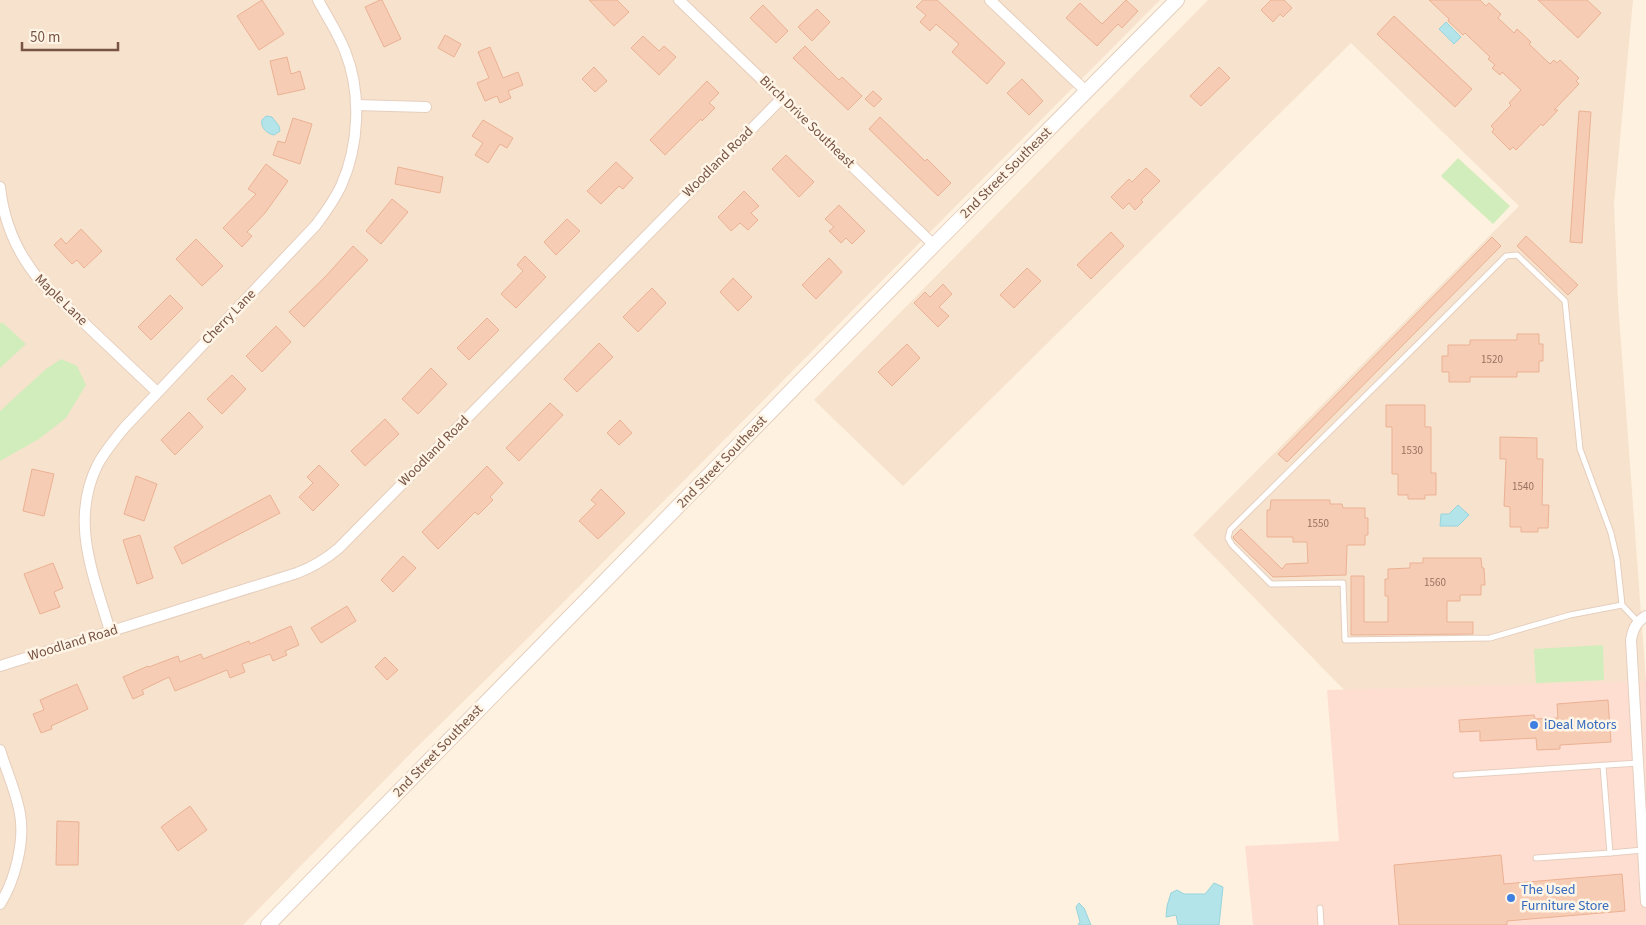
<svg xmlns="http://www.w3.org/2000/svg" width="1646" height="925" font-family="'Source Sans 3',sans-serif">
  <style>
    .residential { fill: #f7e2cd }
    .commercial { fill: #ffded2 }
    .green { fill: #d2edbc }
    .water { fill: #b2e4e9; stroke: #97d4dc }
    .building { fill: #f6ccb4; stroke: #ebb193 }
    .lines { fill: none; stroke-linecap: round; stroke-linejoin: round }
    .service-casing { stroke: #e5cebd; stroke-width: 7 }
    .minor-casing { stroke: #e5cebd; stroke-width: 12 }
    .tertiary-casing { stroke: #e5cebd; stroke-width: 16 }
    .service { stroke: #fff; stroke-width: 5 }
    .minor { stroke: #fff; stroke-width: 10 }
    .tertiary { stroke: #fff; stroke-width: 14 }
    .shop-dot { fill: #3f7fe0; stroke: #fff5e7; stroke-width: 2 }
    .labels { text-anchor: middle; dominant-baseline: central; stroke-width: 5; stroke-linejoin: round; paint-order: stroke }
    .number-label { font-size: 11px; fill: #977260 }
    .street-label { font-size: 14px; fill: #775444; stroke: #fff5e7 }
    .shop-label { font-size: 14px; fill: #366cbe; stroke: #fff5e7; text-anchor: start }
  </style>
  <rect width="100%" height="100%" fill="#fef1df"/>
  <g class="residential">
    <path d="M0 0H1160L529 637 412 752 243 925H0Z"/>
    <path d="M1208 0H1633L1614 204 1618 302 1646 681 1348 694 1193 535 1519 206 1351 43 903 486 814 400Z"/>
  </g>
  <path class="commercial" d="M1646 681V925H1253L1245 846 1339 841 1327 690Z"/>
  <g class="green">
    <path d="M1458 158 1510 206 1493 224 1441 176Z"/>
    <path d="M2 322 26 344 0 368V324Z"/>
    <path d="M61 359 77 366 86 385 66 418 39 439 0 461V411L46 369Z"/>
    <path d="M1603 645 1604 680 1536 683 1534 649Z"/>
  </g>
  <g class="water">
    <path d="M1446 22 1461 37 1454 44 1439 29Z"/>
    <path d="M266 116 272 117 279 126 280 131 274 135C267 134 260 127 262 120Z"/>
    <path d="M1458 505 1469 515 1458 526H1440L1441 514H1449Z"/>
    <path d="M1214 883 1223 887 1219 925H1178L1176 915 1166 917 1167 906 1171 893 1177 890 1184 894H1205Z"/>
    <path d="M1079 903 1084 908 1091 925H1078L1080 922 1076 907Z"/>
  </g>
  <g class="building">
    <path d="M262 0 284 34 259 50 237 16Z"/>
    <path d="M380 0H382L401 39 384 47 365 7Z"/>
    <path d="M589 0H617L629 12 614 26Z"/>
    <path d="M923 0H937L1005 63 987 84 952 52 959 44 936 24 930 31 920 22 926 15 916 7Z"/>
    <path d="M1126 0 1138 11 1122 28 1118 24 1097 46 1066 18 1080 3 1102 24Z"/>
    <path d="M1271 0H1284L1292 8 1283 17 1280 14 1273 22 1261 10Z"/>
    <path d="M1429 0H1480L1486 6 1489 3 1501 14 1498 18 1514 33 1517 29 1531 42 1529 44 1550 64 1554 60 1557 63 1560 60 1579 78 1576 81 1579 84 1554 110H1558L1543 126 1541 124 1516 150 1513 147 1510 150 1492 132 1494 129 1491 126 1511 105 1509 103 1521 90 1502 72 1500 75 1492 68 1495 65 1488 59 1490 57 1465 33 1463 35 1448 21 1449 19Z"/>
    <path d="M1538 0H1587L1601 13 1578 38Z"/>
    <path d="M763 5 788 31 776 43 750 18Z"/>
    <path d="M817 9 830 22 812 41 798 27Z"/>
    <path d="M1394 16 1472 89 1455 107 1377 34Z"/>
    <path d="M445 35 461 44 454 57 438 48Z"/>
    <path d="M643 36 659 51 664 46 676 57 659 75 631 48Z"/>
    <path d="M805 46 839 80 842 77 862 96 848 110 793 58Z"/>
    <path d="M490 47 503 78 518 72 523 85 508 91 511 98 500 103 497 96 485 101 477 83 489 78 478 52Z"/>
    <path d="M287 57 291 74 300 71 305 89 278 95 270 61Z"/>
    <path d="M594 67 607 81 595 92 582 79Z"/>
    <path d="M1219 67 1230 78 1201 106 1190 96Z"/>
    <path d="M1022 79 1043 101 1029 115 1007 93Z"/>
    <path d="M707 81 719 93 709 103 715 108 702 121 701 119 665 155 650 140Z"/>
    <path d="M873 91 882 99 874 107 865 99Z"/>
    <path d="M1579 111 1591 112 1582 243 1570 242Z"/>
    <path d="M880 117 925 161 927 159 951 183 938 196 869 129Z"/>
    <path d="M293 118 312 124 300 164 273 155 278 141 285 143Z"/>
    <path d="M483 120 513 138 507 148 500 144 488 163 475 155 483 143 472 136Z"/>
    <path d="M786 155 814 182 799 197 772 169Z"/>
    <path d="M616 162 633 178 623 189 619 186 601 204 587 191Z"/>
    <path d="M266 164 288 181 265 213 247 232 252 236 242 247 223 228 256 194 248 189Z"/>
    <path d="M398 167 443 177 440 193 395 184Z"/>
    <path d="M1146 168 1160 181 1141 200 1143 202 1135 210 1129 203 1123 209 1111 197 1129 179 1132 182Z"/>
    <path d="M744 191 759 206 751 213 758 220 748 230 740 223 731 231 718 217Z"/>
    <path d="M392 199 408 212 381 244 366 231Z"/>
    <path d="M839 205 865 231 852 244 846 238 841 243 829 231 834 227 825 219Z"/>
    <path d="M567 219 580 231 556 255 544 242Z"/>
    <path d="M81 229 102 251 84 268 77 260 72 264 54 245 61 238 66 244Z"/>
    <path d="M1111 232 1124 246 1091 279 1077 265Z"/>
    <path d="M1526 236 1578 285 1568 295 1517 246Z"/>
    <path d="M1492 237 1501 246 1287 462 1278 454Z"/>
    <path d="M196 239 223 266 202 286 176 259Z"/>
    <path d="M353 246 368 260 304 327 289 312 325 277Z"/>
    <path d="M525 256 546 277 516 308 501 294 523 271 517 265Z"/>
    <path d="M829 258 842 272 816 299 802 285Z"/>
    <path d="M1027 268 1041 281 1014 308 1000 295Z"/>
    <path d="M733 278 752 297 738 311 720 292Z"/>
    <path d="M943 284 952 294 939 307 949 316 938 327 914 303 925 292 930 297Z"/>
    <path d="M652 288 666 303 638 332 623 317Z"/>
    <path d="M170 295 183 308 151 340 138 327Z"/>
    <path d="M487 318 499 330 469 360 457 348Z"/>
    <path d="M276 326 291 342 262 372 246 356Z"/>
    <path d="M1517 334H1539V344H1543V361H1539V372H1517V377H1470V382H1449V372H1442V356H1448V345H1470V340H1517Z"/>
    <path d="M599 343 613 357 577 392 564 379Z"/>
    <path d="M907 344 920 358 892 386 878 372Z"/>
    <path d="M431 368 447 384 418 414 402 399Z"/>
    <path d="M232 375 246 389 222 414 207 399Z"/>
    <path d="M550 403 563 415 519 461 506 448Z"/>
    <path d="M1386 405H1425V427H1431V473H1436V495H1425V499H1408V495H1398V474H1392V427H1386Z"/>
    <path d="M189 412 203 427 175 455 161 440Z"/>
    <path d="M385 419 399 434 365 466 351 451Z"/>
    <path d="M620 420 632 433 619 445 607 433Z"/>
    <path d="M1500 437 1537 438V459H1543L1542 505H1549L1548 528H1538V532H1521V527H1510V507L1504 506 1506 459H1500Z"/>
    <path d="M319 465 339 485 313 511 299 497 313 483 307 477Z"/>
    <path d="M487 466 503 483 490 497 493 500 478 515 475 512 438 549 422 532Z"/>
    <path d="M32 469 54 474 44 516 23 511Z"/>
    <path d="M136 476 157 484 144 521 124 514Z"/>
    <path d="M601 489 625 513 598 539 579 521 596 504 591 500Z"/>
    <path d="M270 495 280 513 182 564 174 547Z"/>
    <path d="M1271 500H1330V504H1342L1343 508H1365V518H1368V535H1365V545H1347L1346 575 1273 577 1234 539 1233 537 1241 529 1282 569 1286 564 1308 563 1307 542H1293V537H1267V510H1270Z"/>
    <path d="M140 535 153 578 137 584 123 540Z"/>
    <path d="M403 556 416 568 393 592 381 580Z"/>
    <path d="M1423 558H1481L1482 568H1484L1485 585H1481V595H1460V601H1447V622H1473V634L1351 635V576H1364V622H1388V596H1385V579H1388V569L1410 568V563H1423Z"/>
    <path d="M53 563 63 588 54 592 60 607 40 614 24 574Z"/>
    <path d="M347 606 356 621 321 643 311 628Z"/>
    <path d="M291 626 299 645 285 651 287 655 273 661 270 654 242 664 245 672 230 678 227 670 175 691 169 677 142 690 144 694 133 699 123 677 148 666 149 667 178 656 180 662 201 654 203 659 249 641 250 644Z"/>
    <path d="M385 657 398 670 387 680 375 667Z"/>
    <path d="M77 684 88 709 51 726 52 729 41 733 33 714 44 710 40 700Z"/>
    <path d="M1608 700 1611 742 1560 745V749L1537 750 1536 738 1480 741V731L1460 732 1459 720 1534 715 1535 719 1558 718 1557 704Z"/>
    <path d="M190 806 207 830 178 851 161 827Z"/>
    <path d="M57 821 79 822 78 865H56Z"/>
    <path d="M1501 855 1504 884 1622 874 1625 911 1507 921V925H1399L1394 865Z"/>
  </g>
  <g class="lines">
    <g class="service-casing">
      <g id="service">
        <path d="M1622 605 1570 615 1490 638 1345 640 1343 583 1271 584 1232 545 1228 538 1230 530 1236 524 1423 339 1506 256 1517 255 1565 301 1580 449 1611 533 1617 559 1622 605 1638 622"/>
        <path d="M1456 775 1638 763"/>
        <path d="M1610 853 1643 850"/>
        <path d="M1536 858 1610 853 1603 766"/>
        <path d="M1320 908 1321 925"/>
      </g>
    </g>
    <g class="minor-casing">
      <g id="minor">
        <path d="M679 0 934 245"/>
        <path d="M990 0 1087 92"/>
        <path d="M356 105 426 107"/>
        <path d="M0 187C4 224 18 256 43 284L157 392"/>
        <path d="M1646 616C1636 622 1633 629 1631 640L1646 902"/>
        <path d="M110 631C94 576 69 521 98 464 105 451 115 439 125 427L316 225C325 213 334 201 341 186 359 146 362 93 345 51 338 33 327 17 318 0"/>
        <path d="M0 666 297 573C313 567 326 559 339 548L783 97"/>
        <path d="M0 750C6 770 17 794 20 814 25 841 15 881 0 904"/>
      </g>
    </g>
    <g class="tertiary-casing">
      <path id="tertiary" d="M268 925 934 245 1177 0"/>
    </g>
    <use href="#service" class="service"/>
    <use href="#minor" class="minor"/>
    <use href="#tertiary" class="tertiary"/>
  </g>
  <g class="shop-dot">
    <circle cx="1534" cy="725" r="5"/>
    <circle cx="1511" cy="898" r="5"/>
  </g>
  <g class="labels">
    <g class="number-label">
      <text x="1492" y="359">1520</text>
      <text x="1412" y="450">1530</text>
      <text x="1523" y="486">1540</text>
      <text x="1318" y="523">1550</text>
      <text x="1435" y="582">1560</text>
    </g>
    <g class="street-label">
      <text transform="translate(807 122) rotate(44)">Birch Drive Southeast</text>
      <text transform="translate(718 162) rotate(-45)">Woodland Road</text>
      <text transform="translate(1006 173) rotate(-45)">2nd Street Southeast</text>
      <text transform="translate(61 300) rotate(44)">Maple Lane</text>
      <text transform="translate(229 317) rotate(-46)">Cherry Lane</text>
      <text transform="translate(434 451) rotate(-45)">Woodland Road</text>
      <text transform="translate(722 462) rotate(-46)">2nd Street Southeast</text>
      <text transform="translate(73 643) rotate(-17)">Woodland Road</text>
      <text transform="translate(438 751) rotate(-46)">2nd Street Southeast</text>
    </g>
    <g class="shop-label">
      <text x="1544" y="725">iDeal Motors</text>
      <text x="1521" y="890">The Used<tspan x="1521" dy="16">Furniture Store</tspan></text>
    </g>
  </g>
  <path d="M22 42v8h96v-8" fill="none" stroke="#775444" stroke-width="2.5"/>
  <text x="30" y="42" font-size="15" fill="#775444" stroke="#fff5e7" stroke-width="4" paint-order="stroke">50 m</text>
</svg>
